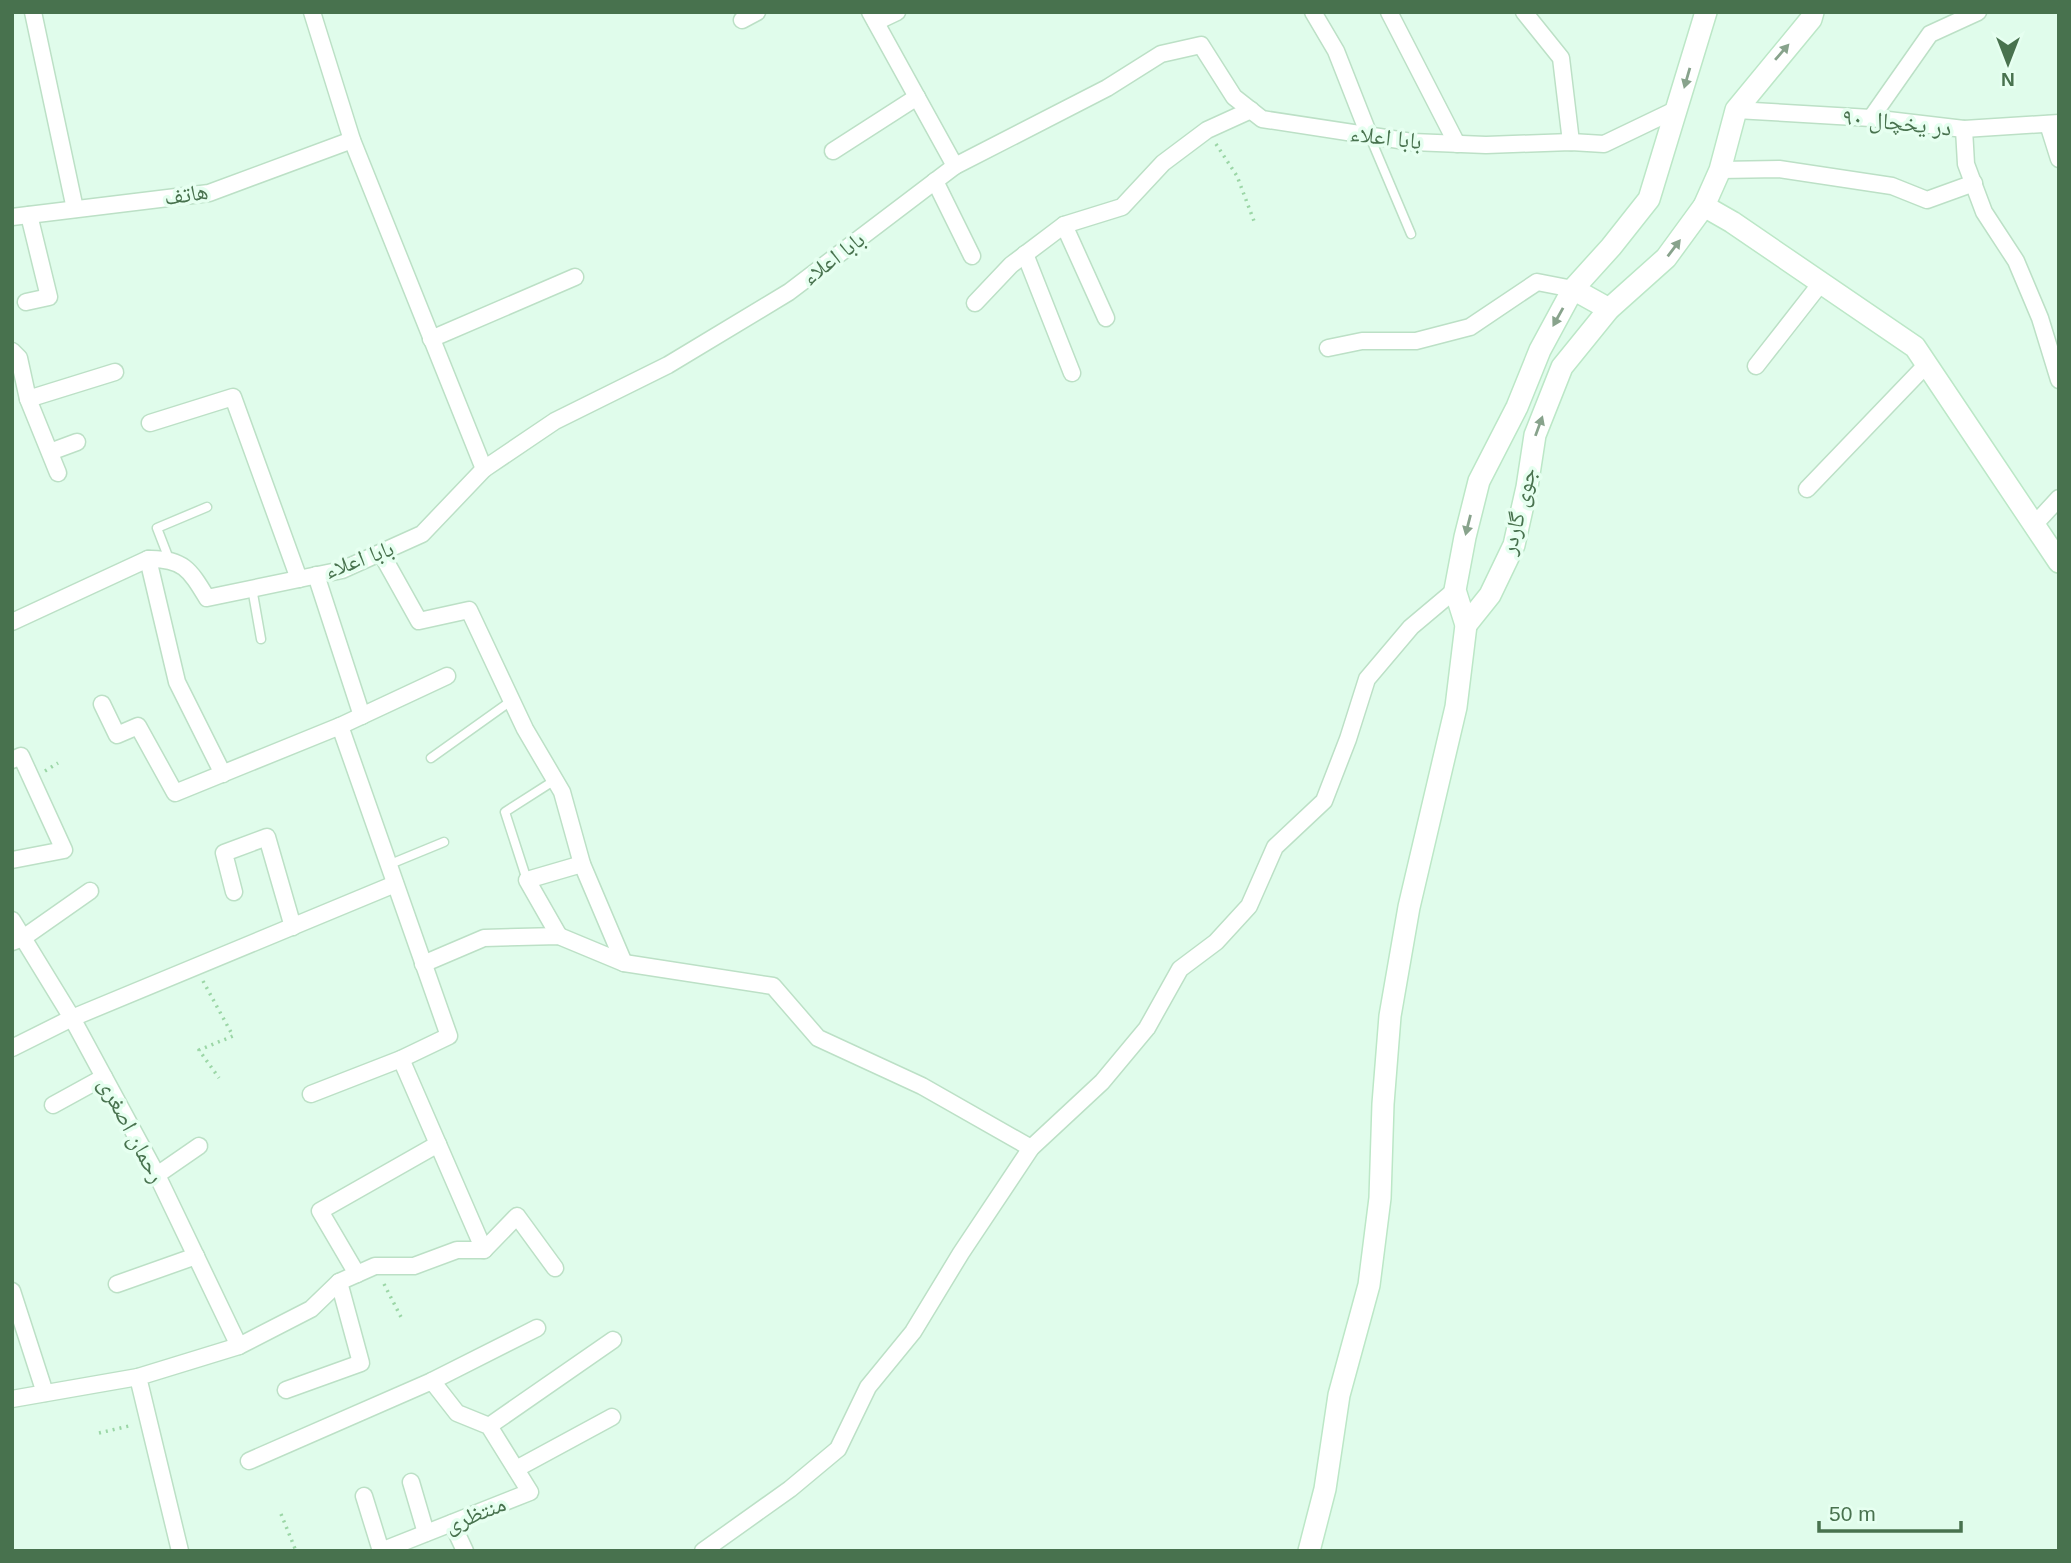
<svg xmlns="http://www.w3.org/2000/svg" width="2071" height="1563" font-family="Arial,'Noto Naskh Arabic',sans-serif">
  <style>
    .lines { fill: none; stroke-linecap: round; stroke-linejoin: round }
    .lane-casing { stroke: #bce0c6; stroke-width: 11 }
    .street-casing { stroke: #bce0c6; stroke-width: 19 }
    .secondary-casing { stroke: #bce7c7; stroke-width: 24 }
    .path { stroke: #9bd6a6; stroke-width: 3.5; stroke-dasharray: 2 5; stroke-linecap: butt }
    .lane { stroke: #fff; stroke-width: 8 }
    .street { stroke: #fff; stroke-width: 16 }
    .secondary { stroke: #fff; stroke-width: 21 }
    .oneway { fill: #88a38c }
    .labels { text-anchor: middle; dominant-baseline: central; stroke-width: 7; stroke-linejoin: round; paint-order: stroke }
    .street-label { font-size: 23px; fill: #48724e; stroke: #e6fff0 }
  </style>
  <rect width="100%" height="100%" fill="#e0fceb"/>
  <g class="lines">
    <g class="lane-casing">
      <g id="lane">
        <path d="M1370 137 1411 234"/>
        <path d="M169 559 157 528 207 507"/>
        <path d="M252 588 261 639"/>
        <path d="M431 758 511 701"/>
        <path d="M388 865 444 842"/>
        <path d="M527 880 505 812 555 780"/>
      </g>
    </g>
    <g class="street-casing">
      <g id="street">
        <path d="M33 12 75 209"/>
        <path d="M312 12 352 140 484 469"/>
        <path d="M870 12 955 166"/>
        <path d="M1313 12 1336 51 1369 135"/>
        <path d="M1389 12 1457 144"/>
        <path d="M1524 12 1561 58 1571 142"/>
        <path d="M742 20 757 12"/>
        <path d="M876 22 897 12"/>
        <path d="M1736 110 1871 118 1964 129 2059 123"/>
        <path d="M1871 118 1930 34 1978 12"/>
        <path d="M2048 124 2059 159"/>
        <path d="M1964 129 1966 164 1984 212 2016 261 2040 318 2059 380"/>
        <path d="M833 151 917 97"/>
        <path d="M1720 170 1779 169 1892 186 1927 200 1974 183"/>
        <path d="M935 181 972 256"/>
        <path d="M12 217 209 193 352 140"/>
        <path d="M1064 225 1106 318"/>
        <path d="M1025 254 1072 373"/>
        <path d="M26 302 49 297 29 215"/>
        <path d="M975 303 1011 265 1064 225 1122 207 1163 163 1207 130 1251 110"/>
        <path d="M431 339 575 277"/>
        <path d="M1328 348 1362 341H1416L1470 327 1537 282 1573 289"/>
        <path d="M12 351 19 358 28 399 58 473"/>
        <path d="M1756 366 1821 283"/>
        <path d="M28 399 115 372"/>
        <path d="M150 423 233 397 299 579"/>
        <path d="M50 452 77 442"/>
        <path d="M1807 489 1927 364"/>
        <path d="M2034 525 2059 498"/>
        <path d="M381 553 419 621 469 610 525 729 562 792 582 864 624 963"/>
        <path d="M148 559 177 682 223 774"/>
        <path d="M316 575 362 716"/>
        <path d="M12 622 148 559C183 558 190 570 207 598L342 570 422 534 484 469 555 421 668 365 789 292 955 166 1107 88 1161 54 1201 45 1234 97 1262 119 1412 142 1486 145 1571 142 1604 144 1677 109"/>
        <path d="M102 704 117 735 138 726 175 793 340 726 447 676"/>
        <path d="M12 760 21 756 64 850 12 860"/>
        <path d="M234 892 224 853 267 837 293 927"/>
        <path d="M12 920 72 1018 157 1175 239 1346"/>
        <path d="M559 936 527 880 582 864"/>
        <path d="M12 942 23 938 90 891"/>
        <path d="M423 964 484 938 559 936 624 963 773 986 818 1038 922 1086 1031 1148"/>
        <path d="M12 1048 72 1018 395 884"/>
        <path d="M311 1094 401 1059 449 1036 340 726"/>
        <path d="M53 1105 104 1077"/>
        <path d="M157 1175 199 1146"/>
        <path d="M484 1250 517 1216 555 1268"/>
        <path d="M357 1274 320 1211 438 1144"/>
        <path d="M117 1284 196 1256"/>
        <path d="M12 1291 45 1393"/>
        <path d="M432 1381 537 1328"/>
        <path d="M286 1390 361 1363 339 1282"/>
        <path d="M12 1399 138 1377"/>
        <path d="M489 1426 613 1340"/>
        <path d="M249 1461 432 1381 457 1413 489 1426 530 1492 381 1551"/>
        <path d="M516 1469 612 1417"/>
        <path d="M411 1482 426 1533"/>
        <path d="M364 1496 381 1551"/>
        <path d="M452 1523 465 1551"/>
        <path d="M180 1551 138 1377 239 1346 311 1309 339 1282 375 1266H414L457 1250H484L401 1059"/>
        <path d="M703 1551 790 1489 838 1449 868 1387 913 1332 961 1253 1031 1148 1102 1082 1147 1028 1180 969 1216 942 1249 906 1275 847 1324 801 1348 739 1367 679 1411 627 1455 590"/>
      </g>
    </g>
    <g class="secondary-casing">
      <g id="secondary">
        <path d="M1704 206 1732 222 1915 347 2059 562"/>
        <path d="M1573 289 1609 309"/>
        <path d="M1466 625 1490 595 1514 545 1527 487 1535 435 1562 367 1609 309 1666 258 1704 206 1720 170 1736 110 1811 19 1813 12"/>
        <path d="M1309 1551 1325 1489 1339 1395 1369 1285 1380 1198 1383 1104 1390 1016 1409 907 1456 707 1466 625 1455 590 1465 537 1479 481 1517 407 1540 350 1573 289 1611 247 1649 199 1706 12"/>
      </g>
    </g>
    <g class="path">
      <path d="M1216 144 1237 176 1254 221"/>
      <path d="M45 771 58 763"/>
      <path d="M203 981 233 1036 199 1050 219 1078"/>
      <path d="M384 1284 402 1319"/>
      <path d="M99 1433 133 1425"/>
      <path d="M281 1514 296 1551"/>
    </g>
    <use href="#lane" class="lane"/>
    <use href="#street" class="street"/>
    <use href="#secondary" class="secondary"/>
  </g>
  <defs><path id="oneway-solid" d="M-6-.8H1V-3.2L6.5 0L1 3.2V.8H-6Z" transform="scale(1.75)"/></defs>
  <g class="oneway">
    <use href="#oneway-solid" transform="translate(1782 52) rotate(-49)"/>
    <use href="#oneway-solid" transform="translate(1687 78) rotate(106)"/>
    <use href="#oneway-solid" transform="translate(1674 248) rotate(-53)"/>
    <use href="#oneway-solid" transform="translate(1558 317) rotate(119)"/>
    <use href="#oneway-solid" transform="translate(1539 426) rotate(-70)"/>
    <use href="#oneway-solid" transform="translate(1468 525) rotate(104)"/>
  </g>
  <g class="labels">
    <g class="street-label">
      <text transform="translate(1897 122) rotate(6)">در یخچال ۹۰</text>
      <text transform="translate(1386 137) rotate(7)">بابا اعلاء</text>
      <text transform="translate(186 194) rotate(-9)">هاتف</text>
      <text transform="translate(833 258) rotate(-37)">بابا اعلاء</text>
      <text transform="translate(1518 511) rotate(-76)">جوی گاردر</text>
      <text transform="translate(359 559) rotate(-20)">بابا اعلاء</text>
      <text transform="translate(132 1130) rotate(62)">رحمان اصغری</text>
      <text transform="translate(475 1514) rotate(-22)">منتظری</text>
    </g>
  </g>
  <rect width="2071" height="1563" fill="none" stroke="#48724e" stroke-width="28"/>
  <g transform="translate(2008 63) rotate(180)" stroke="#e6fff0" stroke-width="5" paint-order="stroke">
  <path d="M0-5L12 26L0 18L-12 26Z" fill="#48724e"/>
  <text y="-10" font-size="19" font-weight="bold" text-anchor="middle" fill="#48724e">N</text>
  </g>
  <path d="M1819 1521v10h142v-10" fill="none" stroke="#48724e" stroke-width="3.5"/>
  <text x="1829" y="1521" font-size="21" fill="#48724e" stroke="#e6fff0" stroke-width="5" paint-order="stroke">50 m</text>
</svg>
